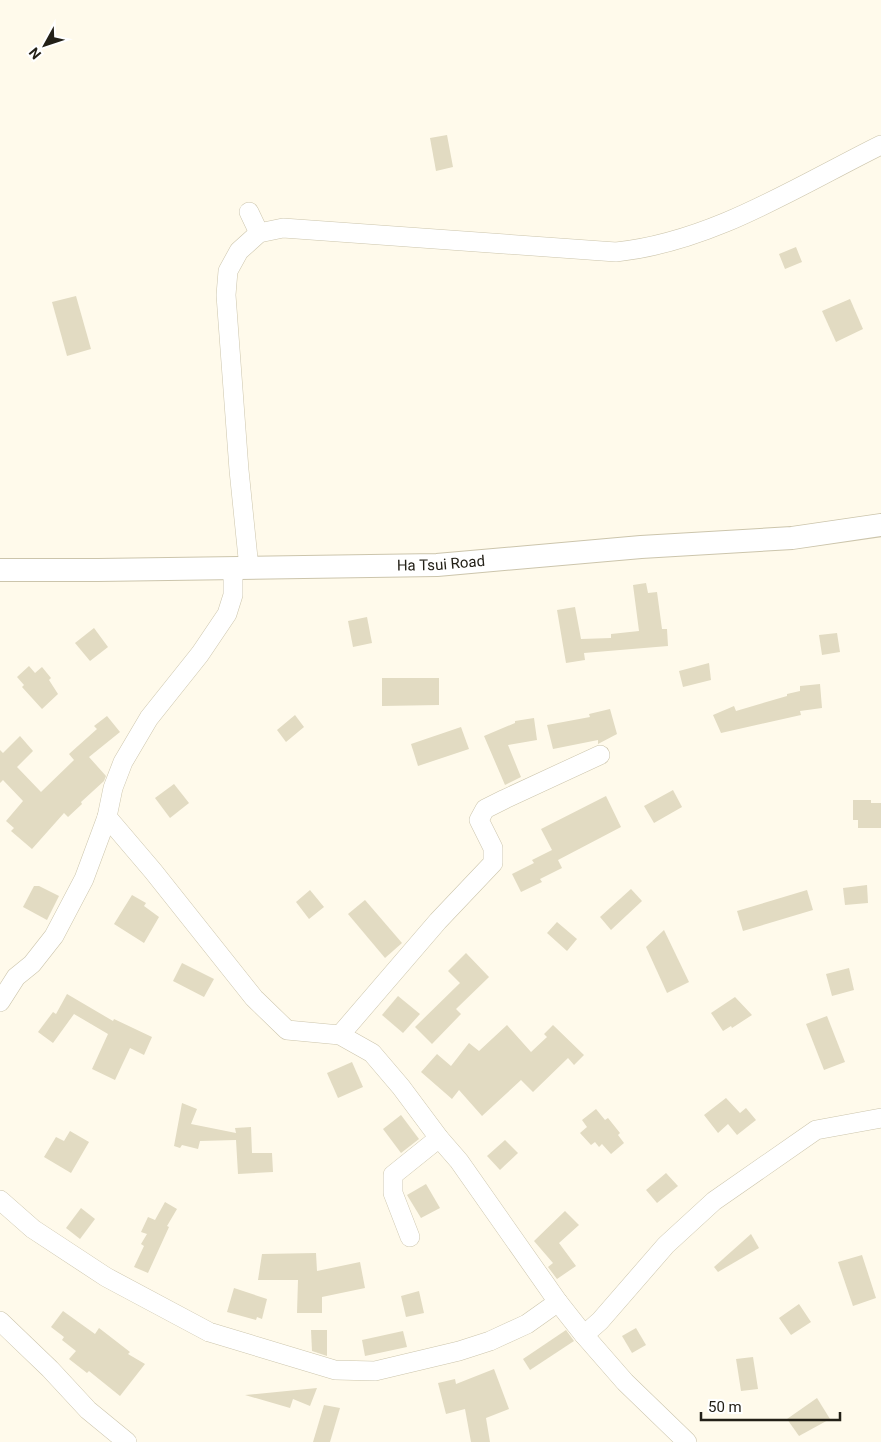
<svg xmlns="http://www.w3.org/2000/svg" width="881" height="1442" font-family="Roboto,sans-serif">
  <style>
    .building { fill: #e2dbc2 }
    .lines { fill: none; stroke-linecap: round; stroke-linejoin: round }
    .minor-casing { stroke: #ccc5ac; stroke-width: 20 }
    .tertiary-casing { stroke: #ccc5ac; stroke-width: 24 }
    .minor { stroke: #fff; stroke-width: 19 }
    .tertiary { stroke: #fff; stroke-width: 22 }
    .labels { text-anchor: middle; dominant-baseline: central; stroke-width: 5; stroke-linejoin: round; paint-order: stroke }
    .street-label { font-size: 15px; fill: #232017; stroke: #fff }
  </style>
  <rect width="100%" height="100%" fill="#fffaeb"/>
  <g class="building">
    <path d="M447 135 453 167 436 171 430 138Z"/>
    <path d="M796 247 802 262 785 269 779 254Z"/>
    <path d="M76 296 91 349 67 356 52 302Z"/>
    <path d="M850 299 863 329 836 342 822 311Z"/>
    <path d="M646 583 648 593 657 592 662 629H667L668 646 584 653 585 660 566 663 557 610 575 607 581 639 611 638V634L639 631 633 585Z"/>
    <path d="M367 617 372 643 353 647 348 621Z"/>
    <path d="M94 628 108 647 90 661 75 643Z"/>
    <path d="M837 633 840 652 822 655 819 635Z"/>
    <path d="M709 663 711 680 683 687 679 671Z"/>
    <path d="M29 666 35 673 42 667 51 678 49 680 58 694 42 709 22 687 24 685 17 677Z"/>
    <path d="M382 678H439V705L382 706Z"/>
    <path d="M820 684 822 708 800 711 801 715 721 733 713 715 734 706 736 711 787 696V694L800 691V686Z"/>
    <path d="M610 709 617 734 598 744V740L553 749 547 725 590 717 589 714Z"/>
    <path d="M295 715 304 727 286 742 277 730Z"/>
    <path d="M107 716 120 732 89 757 106 776 104 781 81 802 82 804 68 817 64 813 32 849 11 831 14 828 6 821 23 801 3 780 0 783V750L3 753 20 736 33 751 17 767 41 792 74 760 69 754 97 729 94 726Z"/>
    <path d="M534 718 537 740 508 745 521 777 505 785 484 736 515 723V721Z"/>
    <path d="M461 727 469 749 418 766 411 744Z"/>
    <path d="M174 784 189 803 170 818 155 798Z"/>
    <path d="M673 790 682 807 654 823 644 806Z"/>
    <path d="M606 796 621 827 558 860 562 868 540 879 542 882 521 892 512 874 534 863 532 860 552 850 541 829Z"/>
    <path d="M853 800H871V803H881V828H858V820H853Z"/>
    <path d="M867 885 868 903 845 905 843 888Z"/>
    <path d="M34 886H39L59 896 47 920 23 907Z"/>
    <path d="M631 889 642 901 611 930 600 917Z"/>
    <path d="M310 890 324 907 309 919 296 902Z"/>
    <path d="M807 890 813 910 743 931 737 911Z"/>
    <path d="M132 895 146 903 144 906 159 917 144 943 114 924Z"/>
    <path d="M365 900 402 943 385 958 348 914Z"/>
    <path d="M557 922 577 939 567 951 547 933Z"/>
    <path d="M664 930 689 982 667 993 646 947Z"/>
    <path d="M466 953 489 977 456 1009 461 1014 432 1044 415 1027 460 983 448 971Z"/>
    <path d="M182 963 214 979 204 997 173 981Z"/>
    <path d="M849 968 854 990 832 996 826 974Z"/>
    <path d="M67 994 113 1021 114 1019 152 1037 144 1055 130 1048 115 1080 92 1069 108 1034 74 1014 53 1043 38 1032 53 1012 56 1014Z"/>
    <path d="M398 996 420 1014 403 1033 382 1015Z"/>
    <path d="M735 997 752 1015 732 1028 731 1026 723 1031 711 1013Z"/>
    <path d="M827 1016 845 1062 824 1070 806 1024Z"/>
    <path d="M507 1025 531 1052 547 1037 544 1034 553 1025 584 1055 574 1065 568 1058 533 1092 521 1080 482 1116 459 1090 452 1099 421 1072 437 1054 451 1066 469 1043 479 1051Z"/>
    <path d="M352 1062 363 1087 338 1098 327 1073Z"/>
    <path d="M726 1098 740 1113 746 1108 756 1120 737 1135 728 1124 718 1133 704 1115Z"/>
    <path d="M182 1103 197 1109 191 1124 236 1133 235 1128 251 1127 252 1153H272L273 1172 238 1174 236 1140 200 1141 198 1149 182 1145 180 1148 174 1146Z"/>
    <path d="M596 1109 605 1120 608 1118 620 1133 618 1135 624 1143 611 1154 602 1144 599 1147 595 1142 591 1145 580 1133 587 1127 582 1120Z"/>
    <path d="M401 1115 419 1139 401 1153 383 1129Z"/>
    <path d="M70 1131 89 1142 71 1173 44 1157 56 1137 64 1141Z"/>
    <path d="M505 1140 518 1153 500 1170 487 1156Z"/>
    <path d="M666 1173 678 1186 657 1203 646 1190Z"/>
    <path d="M426 1184 440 1208 421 1218 407 1195Z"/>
    <path d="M165 1202 177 1209 167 1226 169 1227 148 1273 134 1267 144 1246 141 1244 147 1234 141 1232 148 1217 155 1220Z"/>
    <path d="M81 1208 95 1219 80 1239 66 1228Z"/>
    <path d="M565 1211 579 1225 559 1243 576 1266 557 1279 548 1267 553 1263 534 1241Z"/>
    <path d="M751 1234 759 1248 718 1272 714 1267Z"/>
    <path d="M316 1253 317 1271 360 1262 365 1288 322 1297V1313H297L298 1280H258L262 1254Z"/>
    <path d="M862 1255 876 1298 853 1306 838 1262Z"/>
    <path d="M234 1288 267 1299 262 1319 257 1317 256 1320 227 1312Z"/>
    <path d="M419 1291 424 1313 406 1317 401 1296Z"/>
    <path d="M799 1304 811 1322 791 1335 779 1318Z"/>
    <path d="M63 1311 95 1334 99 1328 130 1352 128 1354 145 1364 120 1396 89 1371 87 1373 69 1359 76 1351 62 1340 64 1337 51 1327Z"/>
    <path d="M636 1328 646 1345 632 1353 622 1336Z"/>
    <path d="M311 1330H327V1356L312 1351Z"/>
    <path d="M566 1330 574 1341 530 1370 523 1359Z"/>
    <path d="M403 1331 407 1347 365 1356 362 1340Z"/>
    <path d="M753 1357 758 1389 741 1391 736 1359Z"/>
    <path d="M494 1369 509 1409 486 1418 490 1442H471L465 1409 446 1414 438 1383 455 1379 456 1384Z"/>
    <path d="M317 1388 310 1406 293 1399 290 1408 245 1395Z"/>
    <path d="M817 1398 830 1419 799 1436 787 1419Z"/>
    <path d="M324 1405 340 1408 330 1442H313Z"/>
  </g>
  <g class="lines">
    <g class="minor-casing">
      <g id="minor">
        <path d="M249 212 259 233"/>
        <path d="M233 568V595L227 614 200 654 149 718 123 762 113 788 107 817 153 871 254 998 287 1030 340 1035 372 1053 401 1087 439 1138 459 1161 558 1302 584 1335 625 1382 687 1442"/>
        <path d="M249 568 239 470 226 295 228 271 239 251 259 233 283 228 616 252C712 242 796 187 881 145"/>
        <path d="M0 1002 16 977 32 964 54 936 84 879 107 817"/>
        <path d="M340 1035 438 921 493 863V848L479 820 485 809 505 799 600 755"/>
        <path d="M0 1200 33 1229 106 1277 209 1332 335 1370 375 1371 459 1351 490 1341 527 1324 558 1302"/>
        <path d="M410 1237 393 1193V1175L439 1138"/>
        <path d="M0 1321 50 1369 88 1410 127 1442"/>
        <path d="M584 1335 600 1321 666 1245 714 1201 816 1130 881 1118"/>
      </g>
    </g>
    <g class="tertiary-casing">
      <g id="tertiary">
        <path id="s1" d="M0 570H98L437 565 641 547 792 538 881 525"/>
      </g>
    </g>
    <use href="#minor" class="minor"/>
    <use href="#tertiary" class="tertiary"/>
  </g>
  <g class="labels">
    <g class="street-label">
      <text stroke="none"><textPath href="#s1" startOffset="441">Ha Tsui Road</textPath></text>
    </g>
  </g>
  <g transform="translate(45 45) rotate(230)" stroke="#ffffff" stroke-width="4" paint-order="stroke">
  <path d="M0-4L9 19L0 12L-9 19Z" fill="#232017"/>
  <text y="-8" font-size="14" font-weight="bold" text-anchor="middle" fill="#232017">N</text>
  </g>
  <path d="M701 1412v8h139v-8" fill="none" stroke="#232017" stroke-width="2.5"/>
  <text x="708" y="1412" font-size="15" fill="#232017" stroke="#ffffff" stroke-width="4" paint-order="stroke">50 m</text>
</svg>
